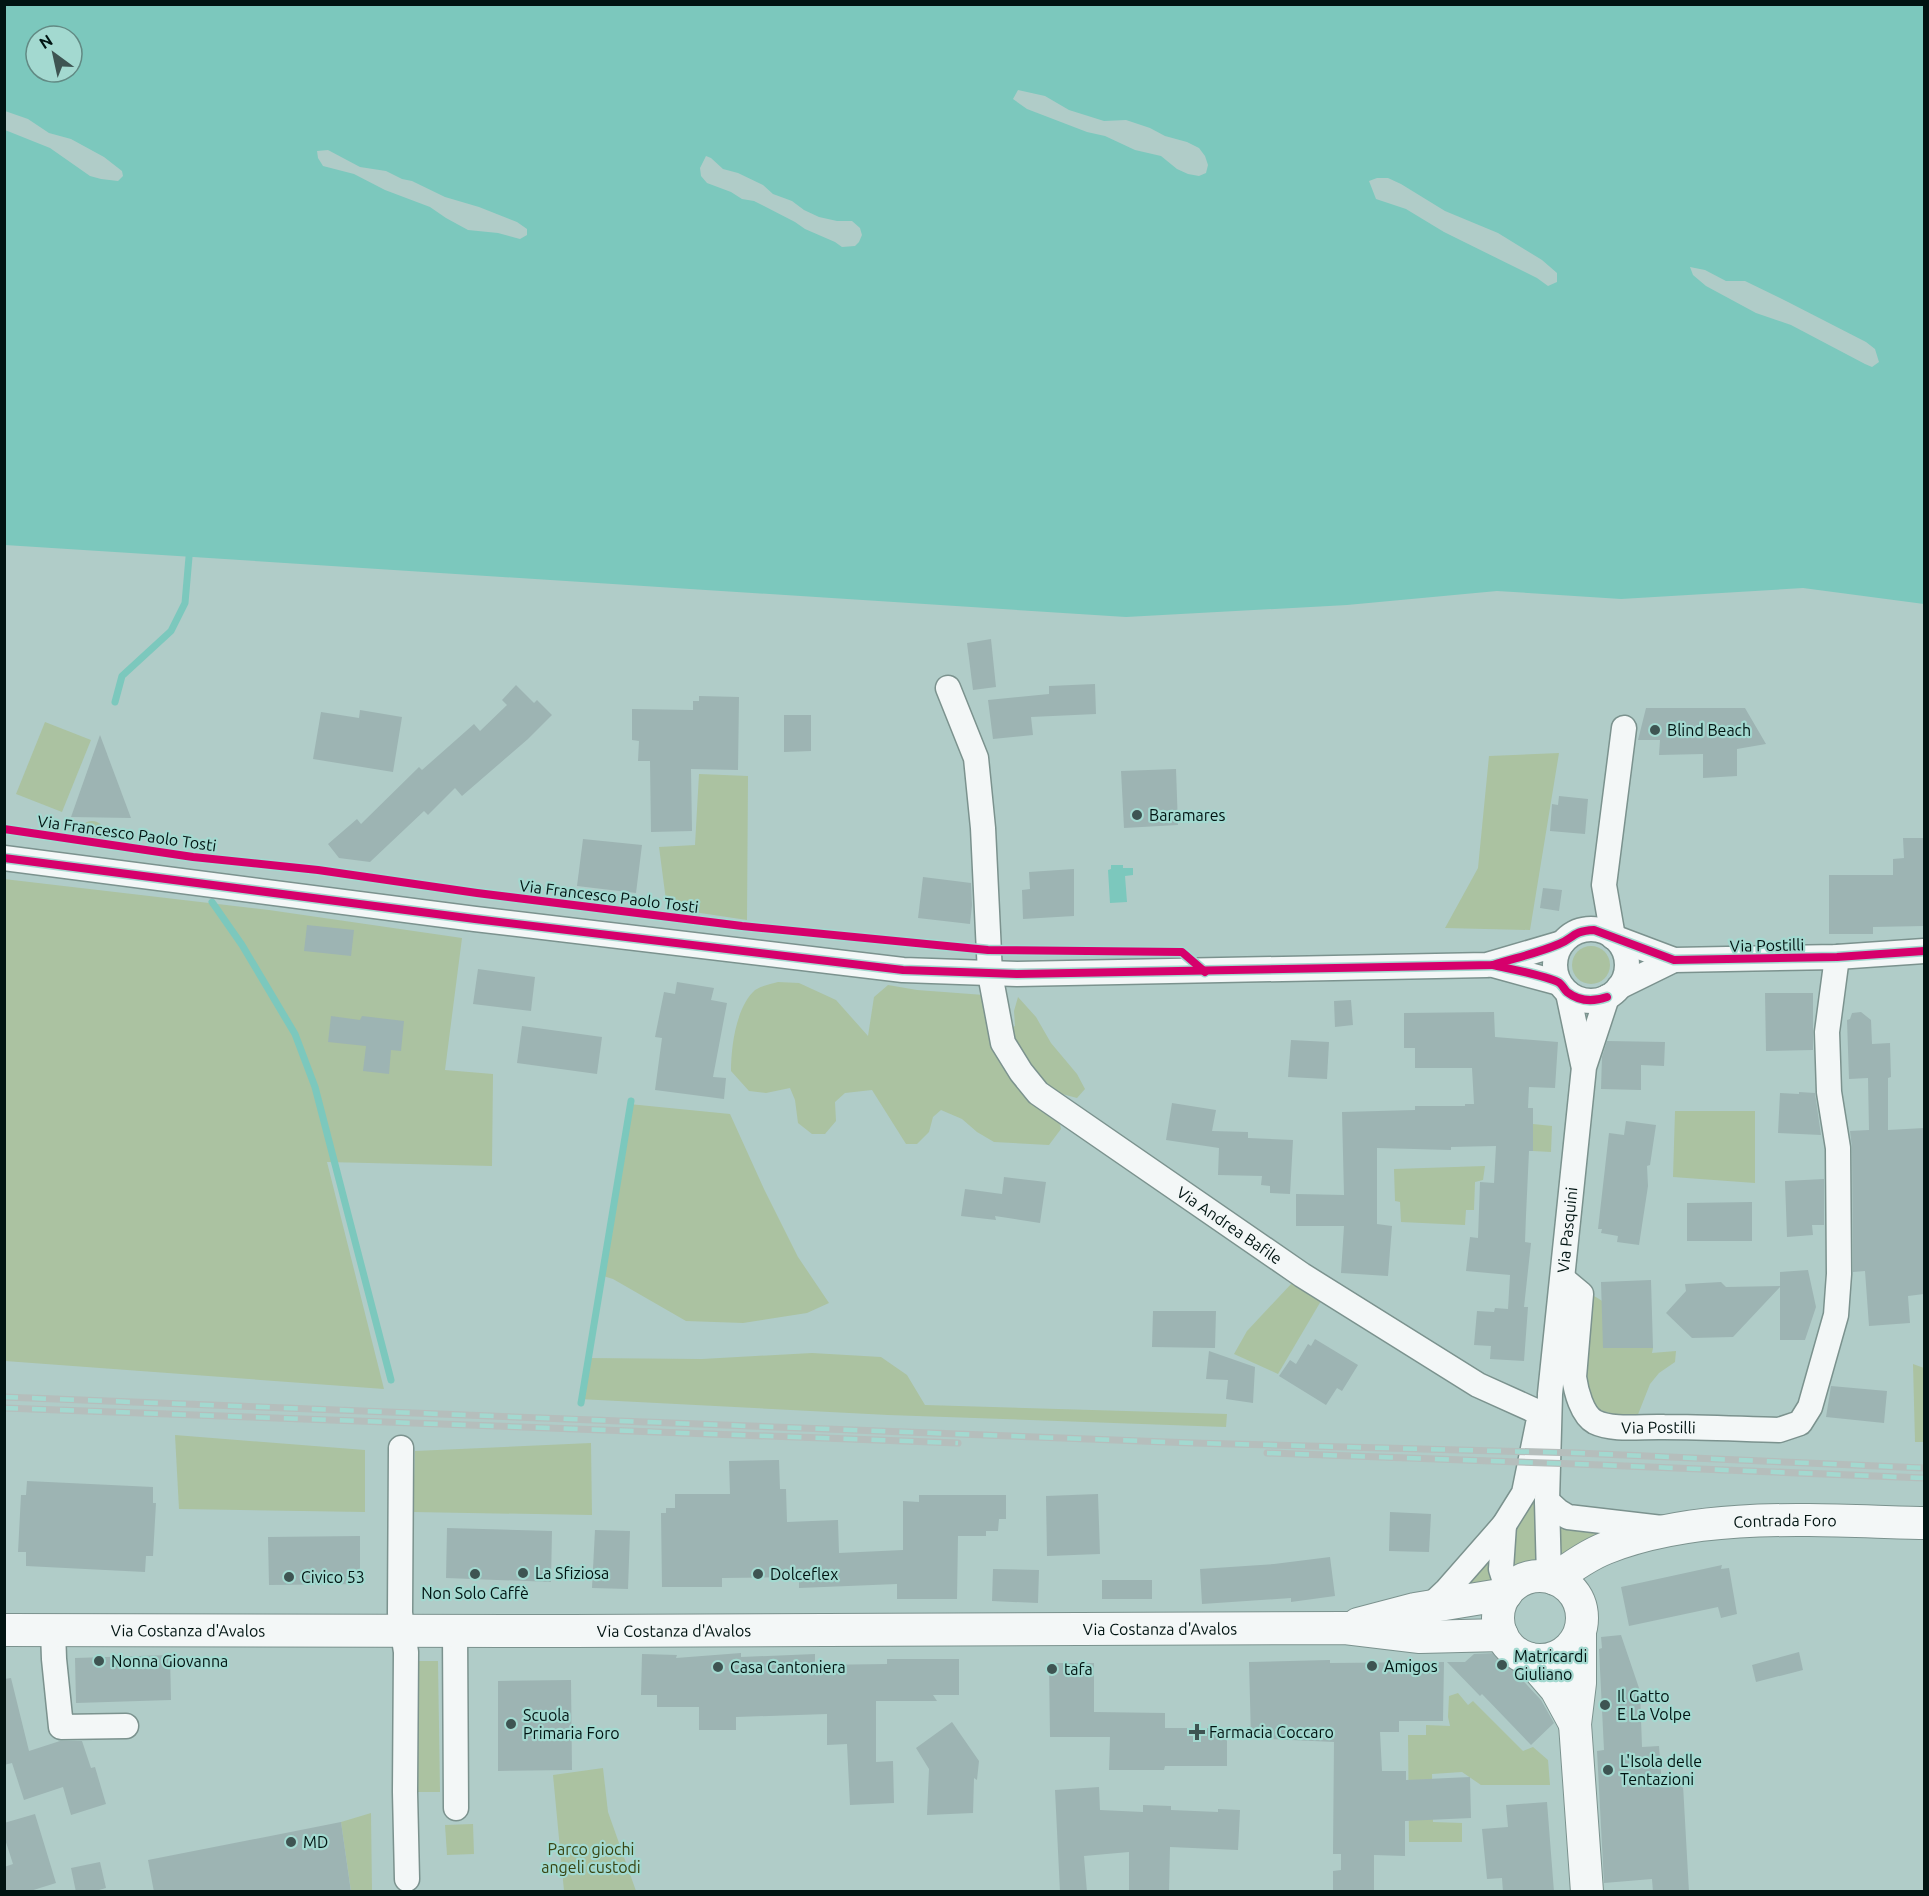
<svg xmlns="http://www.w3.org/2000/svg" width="1929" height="1896" font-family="Ubuntu,sans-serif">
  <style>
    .green { fill: #abc2a1 }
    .water { fill: #7cc8bd; fill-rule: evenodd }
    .pier { fill: #b0ccc8 }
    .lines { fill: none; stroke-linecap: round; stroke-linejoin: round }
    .stream { stroke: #7cc8bd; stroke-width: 7 }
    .building { fill: #9db4b3 }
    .minor-casing { stroke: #7b928e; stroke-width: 27 }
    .major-casing { stroke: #7b928e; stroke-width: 34 }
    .minor { stroke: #f3f7f7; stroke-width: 24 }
    .major { stroke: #f3f7f7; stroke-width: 32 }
    .rail-casing { stroke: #b5bebc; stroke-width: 7 }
    .rail { stroke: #a3d9d0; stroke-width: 4.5; stroke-dasharray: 14; stroke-linecap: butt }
    .cycleway-casing { stroke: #a3d9d0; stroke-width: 11 }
    .cycleway { stroke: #d6006c; stroke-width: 8 }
    .poi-dot { fill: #3e5452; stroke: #a3d9d0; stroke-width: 2 }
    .labels { text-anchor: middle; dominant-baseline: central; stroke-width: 4.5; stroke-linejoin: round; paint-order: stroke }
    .poi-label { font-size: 16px; fill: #011412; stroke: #a3d9d0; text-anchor: start }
    .street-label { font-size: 16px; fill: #011412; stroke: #a3d9d0 }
    .park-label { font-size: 16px; fill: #374412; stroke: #a3d9d0 }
  </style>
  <rect width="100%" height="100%" fill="#b0ccc8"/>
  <g class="green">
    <path d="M45 722 91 740 62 812 16 794Z"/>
    <path d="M1559 753 1530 930 1445 928 1478 868 1489 756Z"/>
    <path d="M699 774 748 776 747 920 667 908 659 847 695 845Z"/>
    <circle cx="92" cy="834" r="13"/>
    <path d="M4 879 269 910 462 938 445 1070 493 1074 492 1166 327 1162 384 1389 5 1361Z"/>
    <circle cx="1591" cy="965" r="19"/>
    <path d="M778 982 799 983 836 1000 868 1036 874 997 888 985 917 990 984 995 993 1038 1015 1026 1014 1011 1018 997 1036 1017 1051 1043 1077 1074 1085 1089 1077 1098 1062 1094 1059 1119 1061 1129 1049 1145 994 1142 977 1132 962 1119 941 1110 933 1117 929 1132 917 1144H906L872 1090 845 1093 835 1102 836 1121 825 1134H812L798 1123 795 1100 790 1088 766 1093 749 1091 731 1071C731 1047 736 1007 755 990 761 986 771 984 778 982Z"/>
    <path d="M629 1104 730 1114 764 1189 798 1257 829 1303 807 1313 743 1323 686 1321 613 1279 600 1275Z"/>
    <path d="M1675 1111H1755V1183L1673 1177Z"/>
    <path d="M1533 1124 1552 1126 1551 1152 1533 1151Z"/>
    <path d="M1485 1166 1483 1180 1475 1182 1474 1210H1466L1465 1225 1401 1222 1400 1202 1395 1201 1394 1169Z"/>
    <path d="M1292 1283 1321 1301 1278 1374 1234 1354 1247 1331Z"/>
    <path d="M1582 1293C1602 1292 1637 1333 1653 1348L1652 1353 1676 1351 1675 1362 1659 1373 1650 1384 1637 1417C1617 1415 1601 1414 1586 1400Z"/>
    <path d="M812 1353 881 1357 907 1375 925 1405 1227 1414 1226 1427 888 1415 579 1399 586 1358 702 1359Z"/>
    <path d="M1913 1364 1924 1368V1442H1915Z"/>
    <path d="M175 1435 365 1450V1512L179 1509Z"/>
    <path d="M591 1443 592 1515 413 1512 415 1451Z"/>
    <path d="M1530 1502 1539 1505 1541 1563 1510 1576 1509 1540Z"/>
    <path d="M1558 1524 1623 1528 1562 1558Z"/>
    <path d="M1494 1552 1495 1582 1458 1592 1478 1573Z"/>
    <path d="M417 1661H438L440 1792H418Z"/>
    <path d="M1458 1693 1468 1705 1473 1701 1523 1751 1533 1747 1548 1760 1550 1785H1481L1462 1772 1432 1774 1433 1822 1462 1823V1842H1409L1408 1735H1426V1725L1450 1726 1448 1717 1449 1696Z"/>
    <path d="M603 1768 608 1812 636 1891H564L553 1775Z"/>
    <path d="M371 1813 372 1891H351L341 1822Z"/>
    <path d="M473 1824 474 1854 447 1855 445 1825Z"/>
  </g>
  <g class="water">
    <path d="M4 5H1924V604L1803 588 1621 599 1497 591 1347 605 1126 617 5 545ZM36 36H72V72H36Z"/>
    <path d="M1111 865H1123V868H1133V875L1125 876 1127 902 1110 903 1108 870 1111 869Z"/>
  </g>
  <g class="pier">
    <path d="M1018 90 1045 96 1069 110 1104 121 1126 120 1150 128 1165 136 1187 142 1199 148 1205 156 1208 165 1206 173 1199 176 1188 174 1177 169 1161 156 1135 150 1105 136 1087 132 1027 109 1013 99Z"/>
    <path d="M5 111 28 119 49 133 71 139 104 157 122 171 123 176 118 181 101 179 90 176 50 148 5 130Z"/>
    <path d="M328 150 360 167 386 171 402 179 412 181 445 197 479 207 517 222 527 229V235L520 239 498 233 468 230 446 218 430 207 385 190 354 174 323 166 318 158 317 151Z"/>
    <path d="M706 156 711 158 723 169 738 173 763 185 773 194 792 201 804 210 819 217 837 221H852L860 228 862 235 859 242 855 246 842 247 835 242 805 229 795 222 754 201 742 199 731 192 707 183 701 176 700 168Z"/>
    <path d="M1377 178H1388L1401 184 1445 211 1498 233 1542 260 1557 273V282L1548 286 1537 278 1444 232 1406 209 1376 199 1369 181Z"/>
    <path d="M1690 267 1705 270 1726 281H1745L1788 302 1866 342 1875 349 1879 362 1872 367 1865 364 1791 325 1756 313 1706 286 1693 275Z"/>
  </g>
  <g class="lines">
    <g class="stream">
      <path d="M115 702 122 676 171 631 185 603 189 557"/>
      <path d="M212 902 242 945 295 1034 315 1087 391 1380"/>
      <path d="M581 1403 631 1101"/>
    </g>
  </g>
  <g class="building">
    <path d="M991 639 996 687 973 690 967 643Z"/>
    <path d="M1095 684 1096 714 1031 717 1033 735 993 739 988 700 1049 694V686Z"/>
    <path d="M516 685 534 703 537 700 552 715 528 739 462 796 455 788 428 815 424 811 370 862 339 858 328 844 357 819 361 824 419 767 422 770 474 724 480 731 507 705 502 700Z"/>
    <path d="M699 696 739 697 738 770 691 769 692 831 651 832 650 761H638L639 741 632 740V709L693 710V701H699Z"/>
    <path d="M1646 708H1745L1766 744 1737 749V776L1703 778V754L1659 755 1660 740H1638Z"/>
    <path d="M360 710 402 717 393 772 313 759 321 712 359 718Z"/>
    <path d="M784 715H811V751L784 752Z"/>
    <path d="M100 735 131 818 71 817Z"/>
    <path d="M1176 769 1178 825 1124 828 1121 771Z"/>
    <path d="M1559 796 1588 799 1585 834 1550 831 1552 804 1558 805Z"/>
    <path d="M1903 838H1924V926L1873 927V934H1829V875H1893V859L1904 858Z"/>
    <path d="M583 839 642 845 636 893 577 886Z"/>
    <path d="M1074 869V916L1023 919 1022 890 1030 889 1029 872Z"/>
    <path d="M923 877 971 883 972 905 970 924 918 918Z"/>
    <path d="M1543 888 1562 890 1559 911 1540 908Z"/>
    <path d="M307 925 354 930 351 956 304 951Z"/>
    <path d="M478 969 535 977 531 1011 473 1004Z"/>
    <path d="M677 982 714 988 711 1000 727 1003 713 1077 726 1078 724 1099 655 1090 662 1038 655 1037 664 992 675 994Z"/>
    <path d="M1765 993H1813V1050L1766 1051Z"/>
    <path d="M1351 1000 1353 1025 1335 1027 1334 1001Z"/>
    <path d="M1494 1012 1495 1037 1558 1042 1555 1088 1529 1087 1528 1108H1533V1151H1529L1526 1215 1525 1242 1531 1243 1524 1307H1528L1524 1361 1490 1359 1491 1346 1474 1345 1477 1311 1494 1312 1495 1308 1508 1309 1510 1275 1466 1271 1470 1237 1478 1238 1480 1182 1494 1183 1496 1146 1451 1147V1150L1377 1148V1224L1392 1226 1388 1276 1341 1273 1344 1226H1296V1194L1344 1195 1342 1112 1415 1110V1106H1465V1104H1474L1472 1068H1415V1048H1404V1013Z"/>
    <path d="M1861 1012 1871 1020 1872 1044 1890 1043 1891 1077 1888 1078V1130L1924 1128V1294L1908 1296 1910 1323 1869 1326 1865 1271 1853 1272 1852 1148 1850 1131 1869 1130 1868 1078 1849 1079 1847 1020 1850 1019 1852 1013Z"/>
    <path d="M331 1016 360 1020 362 1016 404 1021 401 1051 391 1050 389 1074 363 1071 366 1046 328 1042Z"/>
    <path d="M522 1026 602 1037 597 1074 517 1063Z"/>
    <path d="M1291 1040 1329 1042 1327 1079 1288 1077Z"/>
    <path d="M1607 1041 1665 1042 1664 1066 1641 1065V1090L1601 1089 1602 1057Z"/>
    <path d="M1799 1092 1815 1093 1821 1135 1778 1133 1780 1093 1799 1094Z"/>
    <path d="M1172 1103 1216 1110 1212 1131 1248 1132V1138L1293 1140 1290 1194 1270 1193V1186L1261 1185 1262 1176 1218 1175 1219 1148 1166 1140Z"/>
    <path d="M1626 1121 1656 1125 1650 1165 1647 1166 1648 1186 1639 1245 1617 1242 1618 1236 1601 1233 1602 1229H1598L1609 1133 1624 1135Z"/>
    <path d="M1004 1177 1046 1182 1040 1223 995 1216 996 1220 961 1216 965 1189 1002 1194Z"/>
    <path d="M1824 1179V1225H1812L1813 1235 1787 1237 1785 1181Z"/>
    <path d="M1752 1202V1241H1687V1203Z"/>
    <path d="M1808 1270 1816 1307 1805 1340H1780V1287L1733 1337 1692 1338 1666 1313 1686 1291 1685 1284 1721 1282 1726 1287 1780 1286V1272Z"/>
    <path d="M1651 1280 1653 1348H1603L1601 1282Z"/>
    <path d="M1153 1311H1216L1215 1348 1152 1347Z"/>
    <path d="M1315 1339 1358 1365 1342 1391 1337 1388 1326 1405 1279 1376 1290 1360 1296 1364 1308 1344 1311 1346Z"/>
    <path d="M1209 1351 1255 1367 1253 1403 1226 1399 1228 1380 1206 1379Z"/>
    <path d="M1831 1386 1887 1391 1884 1423 1826 1417Z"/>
    <path d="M779 1460 780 1489H786L787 1522 838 1520 839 1553 903 1550V1501L919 1502V1495H1006V1519H999L998 1531H986V1536H958L957 1599H897V1584L799 1588V1577L722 1578V1587H662L661 1513H666V1508H675V1494H730L729 1461Z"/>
    <path d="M27 1481 153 1487V1503H156L153 1556H146L145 1572 26 1566V1552H18L21 1495H26Z"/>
    <path d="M1098 1494 1100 1554 1047 1556 1046 1496Z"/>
    <path d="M1390 1512 1431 1514 1429 1552 1389 1551Z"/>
    <path d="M447 1528 552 1531 551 1582 446 1578Z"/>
    <path d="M595 1530 630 1531 628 1589 592 1588Z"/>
    <path d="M360 1536V1584L269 1585 268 1537Z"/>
    <path d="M1330 1557 1335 1596 1291 1602V1598L1202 1604 1200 1569 1274 1564Z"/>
    <path d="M1722 1565 1721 1569 1729 1568 1737 1614 1721 1618 1718 1607 1629 1626 1621 1587Z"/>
    <path d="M993 1569 1039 1570 1038 1603 992 1601Z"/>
    <rect x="1102" y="1580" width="50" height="19"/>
    <path d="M1621 1635 1640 1691 1642 1747 1659 1746 1662 1786 1683 1785 1689 1892H1653L1652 1879 1604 1883 1597 1751 1604 1750 1599 1649 1602 1648 1601 1637Z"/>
    <path d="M1799 1652 1803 1670 1756 1682 1752 1665Z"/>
    <path d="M741 1653V1657L815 1654V1665L887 1664V1659H959V1695H933L937 1701H876V1762L893 1761 894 1803 850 1805 847 1744 827 1745V1714L736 1717V1730H699V1707H657V1695H641L642 1654 677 1655 676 1658Z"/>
    <path d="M1497 1653 1541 1700 1554 1723 1531 1745 1482 1694 1480 1696 1447 1662H1465L1474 1654Z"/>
    <path d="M170 1655 171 1700 76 1703 75 1658Z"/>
    <path d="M1330 1660V1663L1444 1662 1443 1721H1399V1732H1380L1382 1771H1406V1780L1470 1777 1471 1818 1405 1821V1856L1374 1855V1892H1333V1871L1341 1870V1854H1333L1334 1742 1251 1738 1249 1662Z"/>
    <path d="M1049 1663H1094V1712L1165 1713V1728H1227V1766H1165L1164 1770H1109L1110 1737H1050Z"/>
    <path d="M11 1678 29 1751 60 1741H82L91 1768 95 1767 106 1804 71 1815 63 1787 24 1800 12 1763 4 1765V1679Z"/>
    <path d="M571 1680 572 1770 498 1771V1681Z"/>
    <path d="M952 1722 979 1761 977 1780 974 1778 973 1813 927 1815 929 1769 916 1748Z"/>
    <path d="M1099 1787 1100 1810 1143 1812V1805L1171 1806V1810L1218 1812V1809L1240 1810 1238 1850 1170 1847 1169 1892H1129V1852L1084 1856 1087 1892H1060L1055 1790Z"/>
    <path d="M1547 1802 1554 1892H1503L1502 1878 1487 1879 1482 1829 1508 1827 1506 1805Z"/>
    <path d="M35 1814 56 1883 27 1892H4V1867L13 1864 4 1836V1823Z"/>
    <path d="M341 1822 351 1892H154L148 1860Z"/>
    <path d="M100 1862 106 1888 92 1892H76L71 1868Z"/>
  </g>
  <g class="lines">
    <g class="minor-casing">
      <g id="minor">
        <path id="s1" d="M948 688 976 758 983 828 990 974 1003 1043 1021 1072 1038 1093 1302 1275 1478 1385 1540 1413"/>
        <path d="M4 858 475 919 903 970 1017 974 1487 965 1562 943"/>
        <circle cx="1591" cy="965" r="36"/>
        <path d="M1613 937 1674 960 1837 957 1924 951"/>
        <path d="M1613 937 1604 885 1624 728"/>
        <path d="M1493 965 1559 983"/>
        <path d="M1619 987 1674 960"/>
        <path d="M1568 993 1583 1064"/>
        <path id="s2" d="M1563 1279 1581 1294 1574 1377C1576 1391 1582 1415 1595 1422 1613 1431 1644 1426 1664 1427 1702 1427 1741 1429 1779 1430L1800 1423 1810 1407 1836 1315 1839 1274 1838 1148 1829 1092 1827 1032 1837 957"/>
        <path d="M401 1448 400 1613 406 1652 405 1792 407 1879"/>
        <path d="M1547 1501 1558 1511 1568 1517 1662 1528"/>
        <path d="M1504 1525 1501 1569 1508 1591"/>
        <path id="s3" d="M1549 1577 1547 1501 1550 1394 1584 1067 1607 997"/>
        <path d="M1429 1607 1447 1590 1504 1525 1524 1493 1538 1424"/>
        <path d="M53 1630 54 1659 61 1727 126 1726"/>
        <path d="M455 1631 456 1808"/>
      </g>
    </g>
    <g class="major-casing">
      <g id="major">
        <circle cx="1540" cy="1618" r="42"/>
        <path id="s4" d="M1555 1579C1571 1567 1588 1555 1606 1548 1703 1510 1822 1521 1924 1523"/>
        <path d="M1358 1624 1415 1609 1506 1594"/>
        <path id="s5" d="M4 1630 572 1631 1345 1628 1420 1637 1502 1635"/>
        <path d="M1580 1633V1683L1575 1724 1587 1892"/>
        <path d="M1530 1659 1556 1689 1575 1724"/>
      </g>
    </g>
    <use href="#minor" class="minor"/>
    <use href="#major" class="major"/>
    <g class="rail-casing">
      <g id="rail">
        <path d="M4 1397 774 1427 1193 1443 1577 1453 1924 1468"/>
        <path d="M4 1408 958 1443"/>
        <path d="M1267 1453 1576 1464 1924 1478"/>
      </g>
    </g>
    <use href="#rail" class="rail"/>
    <g class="cycleway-casing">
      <g id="cycleway">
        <path d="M4 829 193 857 318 870 477 893 742 926 988 950 1182 952 1205 972"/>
        <path d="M4 858 475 919 903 970 1017 974 1493 965C1515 958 1538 953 1559 944 1574 938 1572 931 1594 930L1674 960 1837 957 1924 951"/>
        <path d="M1493 965C1510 969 1543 975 1558 982 1562 984 1564 989 1567 992 1580 1002 1593 1002 1607 997"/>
      </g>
    </g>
    <use href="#cycleway" class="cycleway"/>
  </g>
  <g class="poi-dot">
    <circle cx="1655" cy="730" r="6"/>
    <circle cx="1137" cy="815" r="6"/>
    <circle cx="523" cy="1573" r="6"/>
    <circle cx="475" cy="1574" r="6"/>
    <circle cx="758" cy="1574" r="6"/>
    <circle cx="289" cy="1577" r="6"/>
    <circle cx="99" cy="1661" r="6"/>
    <circle cx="1502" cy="1665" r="6"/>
    <circle cx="1372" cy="1666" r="6"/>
    <circle cx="718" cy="1667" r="6"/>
    <circle cx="1052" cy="1669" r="6"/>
    <circle cx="1605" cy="1705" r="6"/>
    <circle cx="511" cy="1724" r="6"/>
    <path d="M1194 1723h6v6h6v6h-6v6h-6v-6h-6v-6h6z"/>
    <circle cx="1608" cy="1770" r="6"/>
    <circle cx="291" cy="1842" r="6"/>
  </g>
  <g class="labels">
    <g class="poi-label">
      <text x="1667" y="730">Blind Beach</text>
      <text x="1149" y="815">Baramares</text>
      <text x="535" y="1573">La Sfiziosa</text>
      <text x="770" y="1574">Dolceflex</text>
      <text x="301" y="1577">Civico 53</text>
      <text x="475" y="1593" text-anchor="middle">Non Solo Caffè</text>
      <text x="1514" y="1656">Matricardi<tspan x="1514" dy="18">Giuliano</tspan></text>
      <text x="111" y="1661">Nonna Giovanna</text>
      <text x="1384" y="1666">Amigos</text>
      <text x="730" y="1667">Casa Cantoniera</text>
      <text x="1064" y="1669">tafa</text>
      <text x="1617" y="1696">Il Gatto<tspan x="1617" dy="18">E La Volpe</tspan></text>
      <text x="523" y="1715">Scuola<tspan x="523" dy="18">Primaria Foro</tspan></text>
      <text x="1209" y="1732">Farmacia Coccaro</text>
      <text x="1620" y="1761">L'Isola delle<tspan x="1620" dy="18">Tentazioni</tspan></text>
      <text x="303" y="1842">MD</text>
    </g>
    <g class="street-label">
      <text transform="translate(127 833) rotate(8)">Via Francesco Paolo Tosti</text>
      <text transform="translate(609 896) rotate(7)">Via Francesco Paolo Tosti</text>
      <text transform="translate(1767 945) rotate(-1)">Via Postilli</text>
      <text stroke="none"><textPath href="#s1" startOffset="656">Via Andrea Bafile</textPath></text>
      <text stroke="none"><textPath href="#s3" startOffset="348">Via Pasquini</textPath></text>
      <text stroke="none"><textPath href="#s2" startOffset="222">Via Postilli</textPath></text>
      <text stroke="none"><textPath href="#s4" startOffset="242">Contrada Foro</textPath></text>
      <text stroke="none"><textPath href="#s5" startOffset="1156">Via Costanza d'Avalos</textPath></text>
      <text stroke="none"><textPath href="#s5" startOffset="184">Via Costanza d'Avalos</textPath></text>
      <text stroke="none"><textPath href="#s5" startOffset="670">Via Costanza d'Avalos</textPath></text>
    </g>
    <g class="park-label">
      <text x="591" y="1849">Parco giochi<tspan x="591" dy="18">angeli custodi</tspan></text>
    </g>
  </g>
  <rect width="1929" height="1896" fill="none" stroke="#011412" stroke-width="12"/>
  <g transform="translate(54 54) rotate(327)"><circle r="28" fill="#a3d9d0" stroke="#628a84" stroke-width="1.5"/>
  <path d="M0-4.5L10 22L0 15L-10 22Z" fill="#3e5452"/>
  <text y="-9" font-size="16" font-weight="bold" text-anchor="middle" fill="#011412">N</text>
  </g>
</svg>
